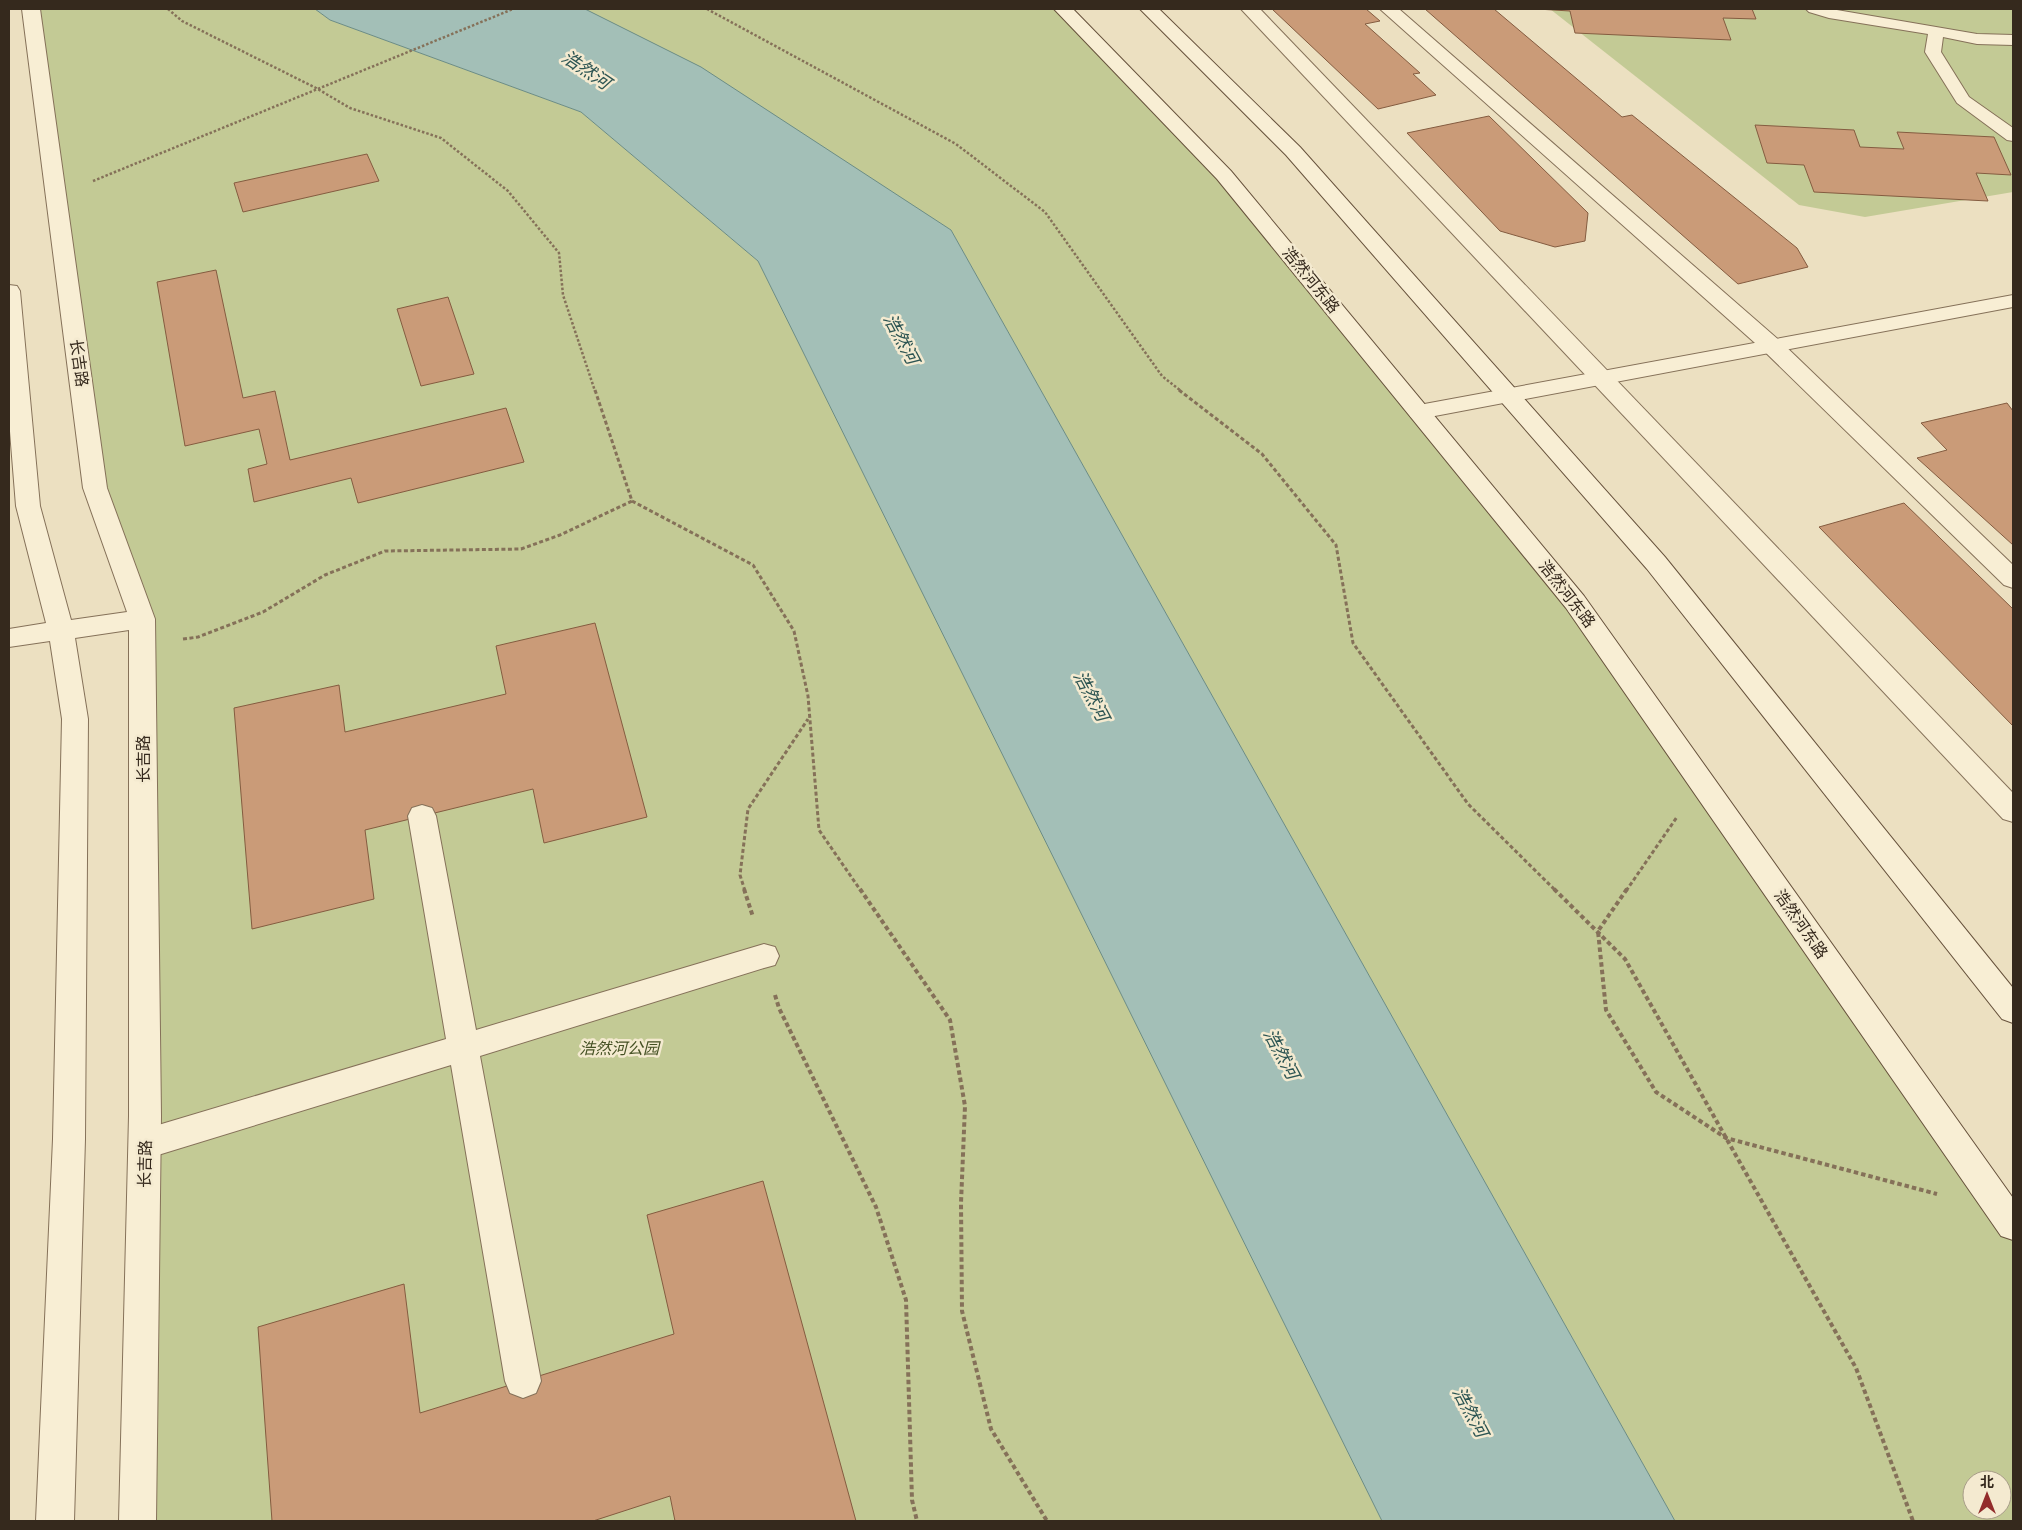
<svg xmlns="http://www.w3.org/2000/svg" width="2022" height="1530" font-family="'Crimson Pro','Noto Sans SC',serif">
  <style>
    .green { fill: #c3ca95; fill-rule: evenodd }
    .water { fill: #a3bfb7; stroke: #6b8c85 }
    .building { fill: #ca9b78; stroke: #845c40 }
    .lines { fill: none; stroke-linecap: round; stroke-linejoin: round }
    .service-casing { stroke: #857159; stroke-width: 2 }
    .pedestrian-casing { stroke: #857159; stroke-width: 2 }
    .tertiary-casing { stroke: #857159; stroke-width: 2 }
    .secondary-casing { stroke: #67523c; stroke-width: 2 }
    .path-far2 { stroke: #857159; stroke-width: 2.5; stroke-dasharray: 2.5 2; stroke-linecap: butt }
    .path-far1 { stroke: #857159; stroke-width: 3; stroke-dasharray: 4 2.5; stroke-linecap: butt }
    .path { stroke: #857159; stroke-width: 4; stroke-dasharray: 4.5 3; stroke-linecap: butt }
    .service { fill: #f8eed4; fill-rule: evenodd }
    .pedestrian { fill: #f8eed4; fill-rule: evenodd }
    .tertiary { fill: #f8eed4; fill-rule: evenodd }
    .secondary { fill: #f8eed4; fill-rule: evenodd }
    .labels { text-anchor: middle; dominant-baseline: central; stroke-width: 5; stroke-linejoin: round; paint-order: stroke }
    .street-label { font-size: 16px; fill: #35291d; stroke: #f4ead0 }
    .park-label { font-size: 16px; font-style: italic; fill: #455124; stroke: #f4ead0 }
    .water-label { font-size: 18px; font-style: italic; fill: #2d5553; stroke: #f4ead0 }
  </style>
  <rect width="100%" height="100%" fill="#ece0c1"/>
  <g class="green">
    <path d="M31 9H315L330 20 581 112 758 261 1382 1521H138L145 1144 143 645 95 488Z"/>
    <path d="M585 9H1063L1224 175 1575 602 2013 1225V1521H1675L951 230ZM1972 1480H2002V1510H1972Z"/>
    <path d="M1550 9H2013V192L1865 217 1799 205Z"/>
  </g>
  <path class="water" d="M315 9H585L701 67 951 230 1675 1521H1382L758 261 581 112 330 20Z"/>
  <g class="building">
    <path d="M1272 9H1366L1380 21 1365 24 1420 73 1413 74 1436 95 1378 109Z"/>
    <path d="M1425 9H1494L1622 117 1632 115 1797 248 1808 267 1738 284Z"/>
    <path d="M1537 9H1752L1756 19 1723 18 1731 40 1575 33 1570 11Z"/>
    <path d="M1489 116 1588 213 1585 241 1555 247 1500 231 1407 133Z"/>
    <path d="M1755 125 1854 130 1860 147 1904 149 1897 132 1994 137 2011 175 1976 173 1988 201 1814 192 1804 165 1767 163Z"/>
    <path d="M367 154 379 181 243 212 234 183Z"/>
    <path d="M216 270 243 398 275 391 290 460 506 408 524 462 358 503 351 478 254 502 248 469 267 464 259 429 185 446 157 282Z"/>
    <path d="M448 297 474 374 421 386 397 309Z"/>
    <path d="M2007 403 2013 411V545L1917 458 1947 450 1921 423Z"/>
    <path d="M1904 503 2013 609V726L1819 527Z"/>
    <path d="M595 623 647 817 544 843 533 789 365 830 374 899 252 929 234 708 339 685 345 732 506 694 496 646Z"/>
    <path d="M763 1181 856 1521H675L670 1496 593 1521H272L258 1327 404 1284 420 1413 674 1334 647 1215Z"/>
  </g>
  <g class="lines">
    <g class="service-casing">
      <path id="service" d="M1806 9H1831L1977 34 2013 35V45L1977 44 1943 37 1941 52 1969 97 2013 128V141L2007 140 1957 103 1925 52 1928 34 1829 18 1809 12Z"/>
    </g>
    <g class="pedestrian-casing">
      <g id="pedestrian">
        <path d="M1241 9H1260L2013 793V822L2003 819Z"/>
        <path d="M1380 9H1399L1780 341 2013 565V588L2004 585 1764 351Z"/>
        <path d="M422 805 432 808 436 816 476 1030 764 944 775 947 779 956 775 965 764 968 480 1056 541 1381 536 1393 523 1398 510 1393 505 1381 451 1065 145 1159 134 1154 129 1144 134 1134 145 1129 446 1039 408 816 412 808Z"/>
      </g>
    </g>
    <g class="tertiary-casing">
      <g id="tertiary">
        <path d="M22 9H40L107 488 155 619 161 1116 156 1521H119L129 1116V630L75 638 88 719 85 1139 74 1521H36L53 1139 62 719 50 641 9 647V629L46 623 16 506 9 419V285L17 286 20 291 40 506 71 620 127 612 83 488Z"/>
        <path d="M2013 295V307L1419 419 1411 417 1408 412 1411 407 1419 405Z"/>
      </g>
    </g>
    <g class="secondary-casing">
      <g id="secondary">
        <path d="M1054 9H1073L1231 171 1584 596 2013 1198V1240L2001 1236 1566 608 1217 179Z"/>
        <path d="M1140 9H1159L1300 147 1665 557 2013 988V1023L2002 1019 1647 569 1286 155Z"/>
      </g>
    </g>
    <g class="path-far2">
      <path d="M168 9 182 21 316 88 350 108 441 138 508 191 559 253 563 295 595 391"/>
      <path d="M707 9 956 144 1045 212 1162 376 1181 391"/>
      <path d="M93 181 513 9"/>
    </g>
    <g class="path-far1">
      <path d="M595 390 632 501 753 565 794 631 808 696 819 830 861 891"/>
      <path d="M1179 390 1262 454 1336 545 1353 643 1468 804 1556 891"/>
      <path d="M183 639 198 637 263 612 325 575 385 551 521 549 560 535 632 501"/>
      <path d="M745 891 740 875 748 809 808 719"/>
      <path d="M1626 891 1677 817"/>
    </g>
    <g class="path">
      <path d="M744 889 753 917"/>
      <path d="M860 889 950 1020 965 1106 961 1203 962 1311 991 1429 1047 1521"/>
      <path d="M1554 889 1625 959 1856 1368 1913 1521"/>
      <path d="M1627 889 1598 931 1606 1010 1656 1092 1726 1138 1937 1194"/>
      <path d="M775 995 779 1008 876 1207 906 1300 912 1500 917 1521"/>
    </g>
    <use href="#service" class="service"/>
    <use href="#pedestrian" class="pedestrian"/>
    <use href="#tertiary" class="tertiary"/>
    <use href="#secondary" class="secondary"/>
  </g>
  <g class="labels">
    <g class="street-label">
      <text transform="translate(1311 280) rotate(51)">浩然河东路</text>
      <text transform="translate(79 363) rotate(82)">长吉路</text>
      <text transform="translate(1567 594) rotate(52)">浩然河东路</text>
      <text transform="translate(143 759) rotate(-90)">长吉路</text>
      <text transform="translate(1801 924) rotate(55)">浩然河东路</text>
      <text transform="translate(145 1164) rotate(-89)">长吉路</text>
    </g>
    <g class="park-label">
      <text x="619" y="1048">浩然河公园</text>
    </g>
    <g class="water-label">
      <text transform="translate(586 70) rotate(34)">浩然河</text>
      <text transform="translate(901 339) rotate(62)">浩然河</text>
      <text transform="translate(1091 696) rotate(62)">浩然河</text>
      <text transform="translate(1281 1054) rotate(62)">浩然河</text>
      <text transform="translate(1470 1412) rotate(62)">浩然河</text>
    </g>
  </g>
  <rect width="2022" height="1530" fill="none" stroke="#35291d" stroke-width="20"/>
  <g transform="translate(1987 1495)"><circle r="24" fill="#f4ead0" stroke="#a89d88"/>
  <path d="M0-4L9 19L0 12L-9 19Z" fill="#922c2b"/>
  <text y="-8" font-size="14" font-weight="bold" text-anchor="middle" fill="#35291d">北</text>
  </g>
</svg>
